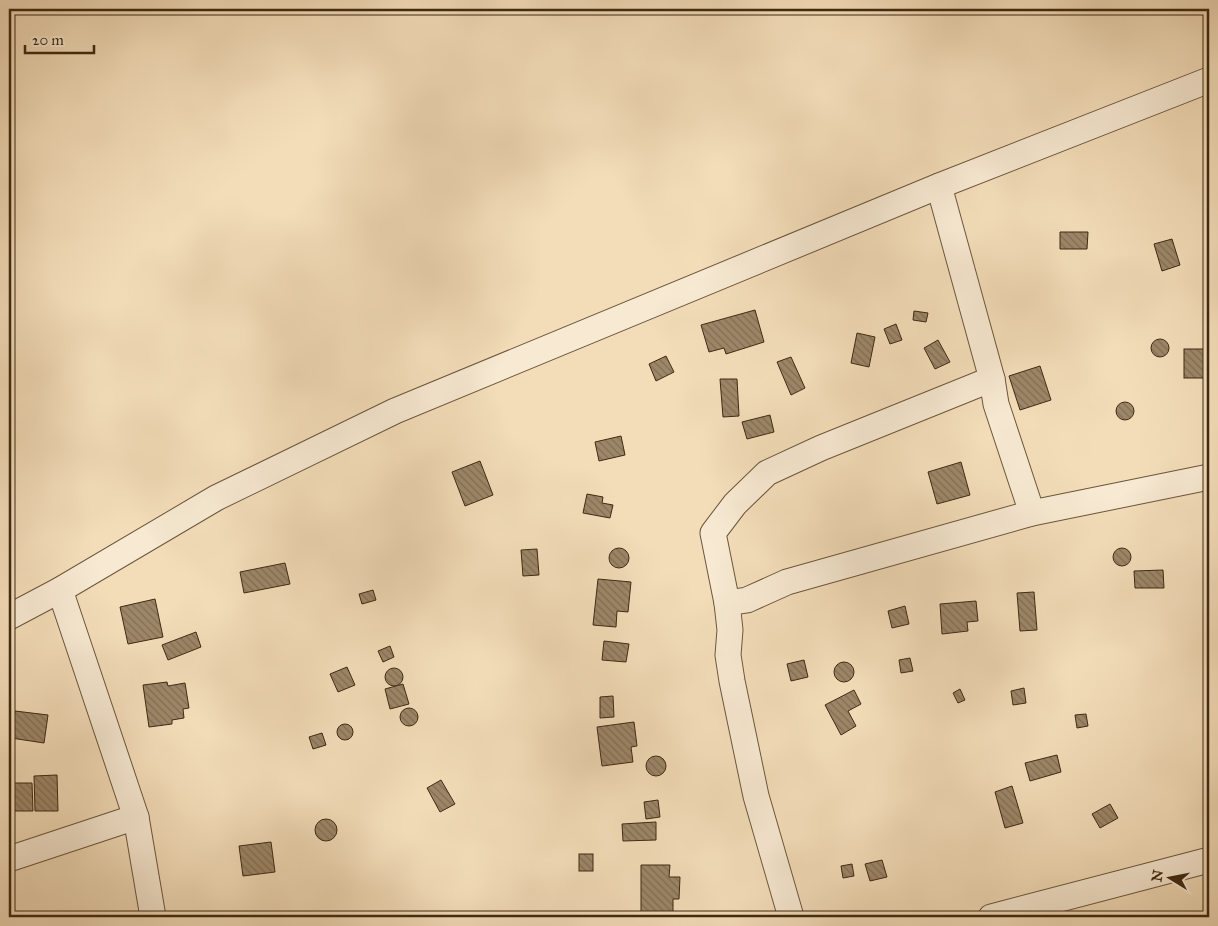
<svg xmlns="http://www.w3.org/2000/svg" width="1218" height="926" font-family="'IM FELL Great Primer',serif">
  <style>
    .building { fill: url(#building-back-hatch); stroke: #3f2913 }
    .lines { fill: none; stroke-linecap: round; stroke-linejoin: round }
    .minor-casing { stroke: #6c563c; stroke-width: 27 }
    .minor { stroke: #f7e9d2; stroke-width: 25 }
  </style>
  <defs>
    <pattern id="building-back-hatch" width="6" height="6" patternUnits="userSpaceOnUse" patternTransform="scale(1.25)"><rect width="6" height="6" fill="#9d8769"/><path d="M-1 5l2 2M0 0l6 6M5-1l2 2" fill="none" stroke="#816e55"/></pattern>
  </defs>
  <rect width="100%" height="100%" fill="#f3ddb9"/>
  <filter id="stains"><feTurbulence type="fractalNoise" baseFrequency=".004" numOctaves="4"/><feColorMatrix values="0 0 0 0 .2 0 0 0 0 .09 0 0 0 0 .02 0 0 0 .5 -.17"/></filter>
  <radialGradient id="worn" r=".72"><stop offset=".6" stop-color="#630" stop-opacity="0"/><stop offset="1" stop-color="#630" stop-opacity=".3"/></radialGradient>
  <g class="building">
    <path d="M1060 232H1088L1087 249H1060Z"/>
    <path d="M1172 239 1180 265 1162 271 1154 244Z"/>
    <path d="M755 310 764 342 726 354 724 348 709 352 701 325Z"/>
    <path d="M914 311 928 313 926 322 913 320Z"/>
    <path d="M896 324 902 340 890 344 884 329Z"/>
    <path d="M857 333 875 337 869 367 851 363Z"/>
    <circle cx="1160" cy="348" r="9"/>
    <path d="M938 340 950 362 935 369 924 348Z"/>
    <rect x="1184" y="349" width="25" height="29"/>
    <path d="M666 356 674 372 656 381 649 364Z"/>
    <path d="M791 357 805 388 791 395 777 362Z"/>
    <path d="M1040 366 1051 400 1020 410 1009 376Z"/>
    <path d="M720 379H737L739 416 723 417Z"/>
    <circle cx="1125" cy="411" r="9"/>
    <path d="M1206 412 1209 413V432H1205Z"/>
    <path d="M770 415 774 432 747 439 742 422Z"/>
    <path d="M621 436 625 455 599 461 595 442Z"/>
    <path d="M480 461 493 495 465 506 452 472Z"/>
    <path d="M961 462 970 495 937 504 928 472Z"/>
    <path d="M587 494 603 497 602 503 613 505 610 518 583 513Z"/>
    <circle cx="619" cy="558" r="10"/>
    <circle cx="1122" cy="557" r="9"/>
    <path d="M537 549 539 575 523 576 521 550Z"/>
    <path d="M285 563 290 584 244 593 240 572Z"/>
    <path d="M1163 570 1164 588H1135L1134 571Z"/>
    <path d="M598 579 631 582 628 612 617 611 616 627 593 625Z"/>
    <path d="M373 590 376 600 362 604 359 594Z"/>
    <path d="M1034 592 1037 630 1020 631 1017 593Z"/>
    <path d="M155 599 163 637 128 644 120 607Z"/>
    <path d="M976 601 978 621 967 622 968 631 942 634 940 604Z"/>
    <path d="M905 606 909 624 892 628 888 611Z"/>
    <path d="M196 632 201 647 168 660 162 645Z"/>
    <path d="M604 641 629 644 626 662 602 660Z"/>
    <path d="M390 646 394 657 383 662 378 651Z"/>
    <path d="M910 658 913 671 901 673 899 660Z"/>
    <path d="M804 660 808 677 791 681 787 664Z"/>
    <circle cx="844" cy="672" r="10"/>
    <path d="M347 667 355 685 338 692 330 674Z"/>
    <circle cx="394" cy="677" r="9"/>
    <path d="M167 682 168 686 185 683 189 708 183 709 184 718 172 720V724L149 727 143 685Z"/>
    <path d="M403 684 409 704 390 709 385 689Z"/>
    <path d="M1024 688 1026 703 1013 705 1011 691Z"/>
    <path d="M960 689 965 700 958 703 953 693Z"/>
    <path d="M854 690 861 704 848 711 856 726 841 735 825 705Z"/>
    <path d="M613 696 614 717 600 718V697Z"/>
    <circle cx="409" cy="717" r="9"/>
    <path d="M15 711 48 715 44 743 11 738Z"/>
    <path d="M1086 714 1088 726 1077 728 1075 715Z"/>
    <path d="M634 722 637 746 631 747 633 762 602 766 597 727Z"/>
    <circle cx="345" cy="732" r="8"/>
    <path d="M322 733 326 745 313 749 309 737Z"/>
    <path d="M1057 755 1061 772 1030 781 1025 763Z"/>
    <circle cx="656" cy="766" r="10"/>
    <path d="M57 775 58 811H35L34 776Z"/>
    <path d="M441 780 455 804 440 812 427 788Z"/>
    <path d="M12 783H32L33 811H12Z"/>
    <path d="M1012 786 1023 823 1005 828 995 792Z"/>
    <path d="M658 800 660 817 646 819 644 802Z"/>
    <path d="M1110 804 1118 818 1100 828 1092 814Z"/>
    <circle cx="326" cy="830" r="11"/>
    <path d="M656 822V840L623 841 622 824Z"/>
    <path d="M271 842 275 872 243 876 239 846Z"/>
    <rect x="579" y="854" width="14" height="17"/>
    <path d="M882 860 887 877 870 881 865 864Z"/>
    <path d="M852 864 854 876 843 878 841 866Z"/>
    <path d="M641 865H670L669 877H680L679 899H673V917H641Z"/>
    <path d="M675 914 706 916V917H675Z"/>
  </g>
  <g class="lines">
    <g class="minor-casing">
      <g id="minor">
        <path d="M939 186 992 379 996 404 1032 513"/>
        <path d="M60 590 136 817 153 917"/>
        <path d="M727 603 713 533 735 504 767 473 821 448 992 379"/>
        <path d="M9 617 60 590 216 498 395 411 939 186 1209 80"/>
        <path d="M9 859 136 817"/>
        <path d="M791 917 756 796 732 681 728 655 730 630 727 603 747 600 787 582 1032 513 1209 477"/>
        <path d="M991 917 1209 860"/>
      </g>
    </g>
    <use href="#minor" class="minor"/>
  </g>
  <rect width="1218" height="926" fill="none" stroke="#f3ddb9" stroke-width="30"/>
  <rect x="10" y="10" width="1198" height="906" fill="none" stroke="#3f2913" stroke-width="2.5"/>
  <rect x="15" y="15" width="1188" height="896" fill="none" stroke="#3f2913"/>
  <g transform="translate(1170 878) rotate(280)" stroke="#f7e9d2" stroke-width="4" paint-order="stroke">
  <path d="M0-4L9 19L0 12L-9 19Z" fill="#3f2913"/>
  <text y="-8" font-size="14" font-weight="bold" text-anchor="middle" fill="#3f2913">N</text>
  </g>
  <path d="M25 45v8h69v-8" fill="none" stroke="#3f2913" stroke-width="2.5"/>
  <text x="32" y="45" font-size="15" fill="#3f2913" stroke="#f7e9d2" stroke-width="4" paint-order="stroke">20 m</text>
  <rect width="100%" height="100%" filter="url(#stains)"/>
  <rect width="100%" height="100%" fill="url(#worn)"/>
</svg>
